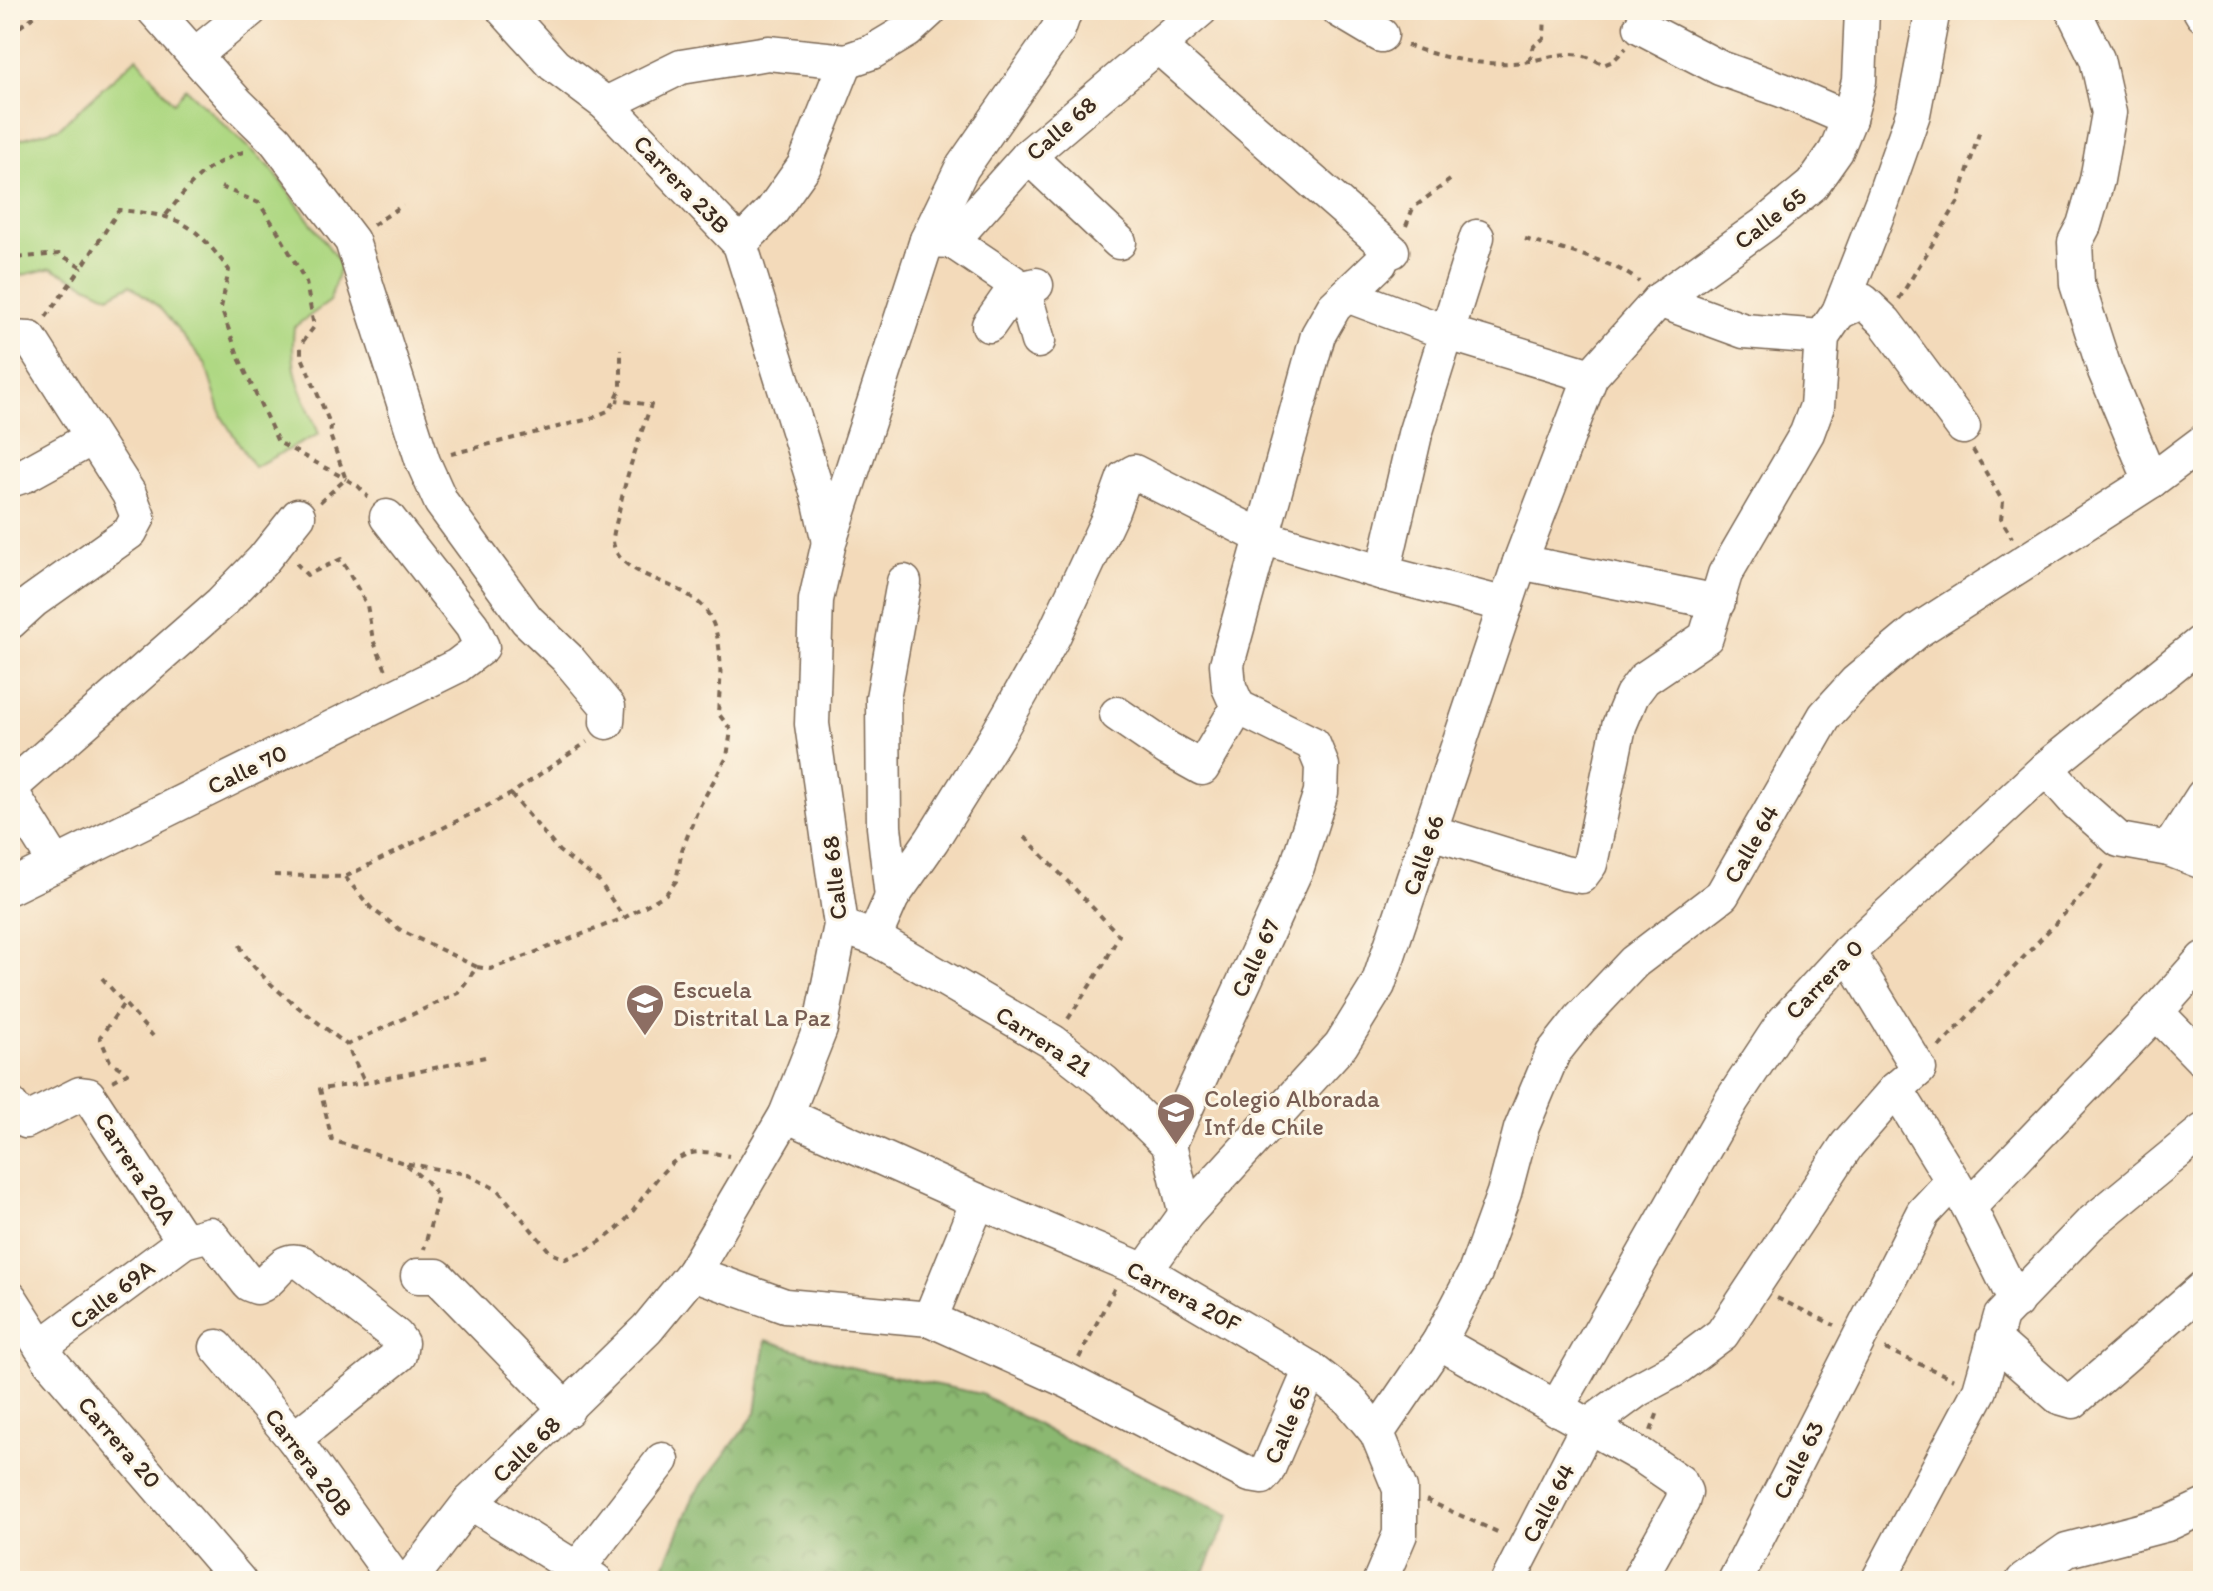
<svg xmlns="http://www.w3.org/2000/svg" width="2213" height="1591" font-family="Itim,sans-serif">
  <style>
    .grass { fill: #afd883; stroke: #758150; stroke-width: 2 }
    .forest { fill: url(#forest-crowns); stroke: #637148; stroke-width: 2 }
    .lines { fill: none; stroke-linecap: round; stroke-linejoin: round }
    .minor-casing { stroke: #7b6855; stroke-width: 37 }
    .path { stroke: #7b6855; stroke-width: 4; stroke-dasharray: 6 6; stroke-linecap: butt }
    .minor { stroke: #fff; stroke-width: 34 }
    .labels { text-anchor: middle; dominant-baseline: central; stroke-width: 6; stroke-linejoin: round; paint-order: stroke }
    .street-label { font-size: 24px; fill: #3b2a1e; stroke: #fcf5e5 }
    .education-label { font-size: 24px; fill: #785e54; stroke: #fcf5e5; text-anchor: start }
  </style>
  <defs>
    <pattern id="forest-crowns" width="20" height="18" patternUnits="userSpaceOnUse" patternTransform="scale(2)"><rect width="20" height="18" fill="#8bb871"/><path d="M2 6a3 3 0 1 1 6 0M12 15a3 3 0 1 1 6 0" fill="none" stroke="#73965c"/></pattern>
  </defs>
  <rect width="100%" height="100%" fill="#fcf5e5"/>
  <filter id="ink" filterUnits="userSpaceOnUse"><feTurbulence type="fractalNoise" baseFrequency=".0125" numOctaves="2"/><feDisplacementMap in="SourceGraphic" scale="16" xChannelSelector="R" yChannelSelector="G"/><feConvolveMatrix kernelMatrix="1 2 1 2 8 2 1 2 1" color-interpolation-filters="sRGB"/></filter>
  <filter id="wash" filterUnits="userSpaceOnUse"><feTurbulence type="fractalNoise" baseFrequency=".006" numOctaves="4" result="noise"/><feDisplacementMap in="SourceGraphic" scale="32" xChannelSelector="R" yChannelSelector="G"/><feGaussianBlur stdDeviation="1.8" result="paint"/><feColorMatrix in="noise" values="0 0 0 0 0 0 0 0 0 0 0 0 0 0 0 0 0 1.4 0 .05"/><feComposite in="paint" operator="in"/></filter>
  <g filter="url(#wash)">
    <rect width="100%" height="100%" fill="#f3daba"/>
    <path class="grass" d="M137 57 173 103 185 88 271 168 341 264 329 302 294 327C289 374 302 392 319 434L254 467 222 417 205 363 159 307 130 285 109 296 52 268 10 278V142L59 128Z"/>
    <path class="forest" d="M766 1340 850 1367 981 1394 1054 1434 1230 1515 1200 1581H658L694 1495 756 1413Z"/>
  </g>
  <g filter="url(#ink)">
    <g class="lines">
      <g class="minor-casing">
        <g id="minor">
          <path d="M154 10 238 104 276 141 352 241 423 462 441 502 527 620 567 658 608 707 607 722"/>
          <path d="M504 10 554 65 606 104 740 244 819 498 828 538"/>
          <path d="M1339 10 1381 35"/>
          <path d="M2073 10 2097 59 2109 113 2097 180 2084 225 2075 242 2077 284 2105 371 2151 481"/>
          <path d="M2200 10 2203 15"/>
          <path d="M1641 27 1720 68 1782 90 1849 119"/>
          <path d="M1159 47 1392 251"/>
          <path d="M195 55 250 10"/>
          <path d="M606 104 681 67 768 53 846 61 872 52 907 31 930 10"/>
          <path d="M1028 156 1119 242"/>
          <path d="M927 240 952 241 1028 156 1200 10"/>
          <path d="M952 241 1017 285 1023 288 1036 285"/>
          <path d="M740 244 772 211 804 166 846 61"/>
          <path d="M1023 288 1038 341"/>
          <path d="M1347 295 1445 332 1591 376"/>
          <path d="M1659 300 1744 331 1822 337"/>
          <path d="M1839 312 1863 301 1885 322 1963 427"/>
          <path d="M989 325 1017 285"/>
          <path d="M10 338 30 339 129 494 138 517 130 532 33 601 10 622"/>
          <path d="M10 480 25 475 92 438"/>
          <path d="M1520 562 1718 602"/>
          <path d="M1383 573 1415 434 1477 237"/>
          <path d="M1117 714 1168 749 1202 768 1238 707 1229 687 1227 664 1318 335 1334 307 1380 263"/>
          <path d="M2046 768 2077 803 2119 840 2169 849 2203 862"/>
          <path d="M10 788 221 603 262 561 298 516"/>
          <path d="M10 790 56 864"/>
          <path d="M1431 832 1564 873 1581 876 1590 864 1619 726 1632 695 1644 679 1706 637 1725 574 1807 433 1817 406 1822 337 1839 312 1882 202 1913 114 1933 10"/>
          <path d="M2169 849 2203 796"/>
          <path d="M10 887 457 666 482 647 472 626 387 517"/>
          <path d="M892 897 884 827 883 698 904 582"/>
          <path d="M852 930 874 938 1053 1042 1104 1082 1169 1145 1186 1214"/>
          <path d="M874 938 892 897 932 840 998 734 1053 637 1112 511 1124 478 1134 472 1262 537 1383 573 1506 605"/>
          <path d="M2156 1012 2203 1060"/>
          <path d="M1896 1089 1969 1207 2016 1302"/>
          <path d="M10 1104 18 1115 26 1121 80 1094 88 1095 184 1241"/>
          <path d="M786 1115 978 1201 1145 1271 1311 1369 1349 1399 1377 1433 1400 1489V1534L1380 1581"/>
          <path d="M1169 1145 1297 867 1321 792 1322 766 1313 744 1238 707"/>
          <path d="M1969 1207 2156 1012 2203 959"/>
          <path d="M1145 1271 1186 1214 1341 1045 1378 985 1520 562 1591 376 1659 300 1765 224 1812 185 1836 151 1849 119 1859 81 1862 10"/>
          <path d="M693 1273 785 1306 930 1319 1068 1381 1250 1475 1262 1477 1267 1471 1311 1369"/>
          <path d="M418 1276H437L567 1410"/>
          <path d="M10 1298 51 1362 239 1581"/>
          <path d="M930 1319 978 1201"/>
          <path d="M1993 1339 2059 1397 2073 1401 2203 1288"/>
          <path d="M1439 1342 1642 1456 1680 1482 1685 1492 1682 1502 1638 1581"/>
          <path d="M41 1347 184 1241 210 1234 249 1284 257 1287C276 1280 280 1255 302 1263L396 1336 401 1343 399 1355 294 1439"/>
          <path d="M217 1347 294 1439 396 1581"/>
          <path d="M1556 1409 1732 1100 1783 1023 1848 952 2046 768 2203 641"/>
          <path d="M1377 1433 1439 1342 1475 1273 1504 1193 1521 1129 1553 1053 1580 1019 1634 962 1722 895 1825 716 1856 682 1917 631 2151 481 2203 442"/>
          <path d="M470 1502 596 1581"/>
          <path d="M578 1568 662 1460"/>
          <path d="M409 1581 470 1502 647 1329 693 1273 786 1115 820 1029 841 925 812 724 816 600 829 542 927 240 962 168 1058 30 1065 10"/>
          <path d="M1508 1581 1588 1426 1637 1390 1674 1370 1722 1334 1847 1145 1896 1089 1919 1069 1848 952"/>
          <path d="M1735 1581 1923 1213 1953 1181"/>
          <path d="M1878 1581 1980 1390 2001 1316 2090 1224 2203 1131"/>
          <path d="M2023 1581 2067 1550 2167 1524 2203 1507"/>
        </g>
      </g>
      <g class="path">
        <path d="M10 34 43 10"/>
        <path d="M1407 45C1441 58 1476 65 1512 63 1548 62 1570 42 1603 65L1613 61 1626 48"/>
        <path d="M1529 61 1534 46 1544 38 1545 13 1543 10"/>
        <path d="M221 187 259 203 277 230 306 282 314 327 301 344V355L331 426 330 435 345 477"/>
        <path d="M166 215C193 181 203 166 246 151"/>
        <path d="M373 225 403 205"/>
        <path d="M1406 226 1413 208 1450 180"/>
        <path d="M1525 239C1559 250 1613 259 1639 282"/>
        <path d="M10 265 14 258 59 254 82 267 119 210C179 216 192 220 229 270L221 308 239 358 278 442 346 479"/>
        <path d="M1899 299 1958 202 1980 130"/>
        <path d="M46 317 82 267"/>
        <path d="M1973 450 2003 502 2001 519 2012 538"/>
        <path d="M451 454 589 419 610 410 621 388V349"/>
        <path d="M320 502 346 479 358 486 368 497"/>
        <path d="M296 563 307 575 341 559 367 605 373 640 386 670"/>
        <path d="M511 794 559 851 599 881 624 918"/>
        <path d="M1025 837 1119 935 1104 964 1068 1019"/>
        <path d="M274 875 345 877 511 794 587 742"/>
        <path d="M345 877 372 909 402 931 477 967 458 993 347 1045 365 1083"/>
        <path d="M240 945C251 976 320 1023 347 1045"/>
        <path d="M477 967 490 969 518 959 624 918 666 894 676 881 682 850 698 809 727 757 731 730 718 713C720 684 725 645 710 617 690 578 617 581 613 541 613 533 616 524 618 516 625 478 638 442 651 405L616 400"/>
        <path d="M102 978 153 1036"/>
        <path d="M1939 1047 2085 892 2104 863"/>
        <path d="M485 1057 365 1083 320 1089 332 1140 404 1163 466 1174 498 1190 551 1253 565 1259C585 1252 609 1238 623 1223 642 1203 664 1158 692 1153 704 1150 717 1154 729 1156"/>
        <path d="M113 1081 127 1073 110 1061 100 1037 125 1002"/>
        <path d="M406 1165 426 1181 438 1197 424 1249"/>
        <path d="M1777 1298 1834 1325"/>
        <path d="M1885 1349 1954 1379"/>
        <path d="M1079 1358 1115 1287"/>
        <path d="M1651 1431 1659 1409"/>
        <path d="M1426 1500 1502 1534"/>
      </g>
      <use href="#minor" class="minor"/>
    </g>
  </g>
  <defs>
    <g id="school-pin" transform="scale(2)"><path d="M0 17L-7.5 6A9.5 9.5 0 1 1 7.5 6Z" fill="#8d6e63" stroke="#fcf5e5"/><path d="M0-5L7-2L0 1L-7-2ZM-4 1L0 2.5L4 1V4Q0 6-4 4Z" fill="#fff"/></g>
  </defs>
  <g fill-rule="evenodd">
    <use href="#school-pin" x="645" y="1003"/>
    <use href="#school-pin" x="1176" y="1112"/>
  </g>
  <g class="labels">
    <g class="street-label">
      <text transform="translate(1061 128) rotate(-41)">Calle 68</text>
      <text transform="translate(682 184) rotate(46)">Carrera 23B</text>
      <text transform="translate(1770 218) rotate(-38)">Calle 65</text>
      <text transform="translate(247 769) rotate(-26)">Calle 70</text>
      <text transform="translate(1751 844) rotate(-60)">Calle 64</text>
      <text transform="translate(1423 855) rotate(-71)">Calle 66</text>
      <text transform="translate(834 878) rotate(-96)">Calle 68</text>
      <text transform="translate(1255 958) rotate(-65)">Calle 67</text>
      <text transform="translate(1824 979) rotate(-46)">Carrera 0</text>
      <text transform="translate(1044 1041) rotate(33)">Carrera 21</text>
      <text transform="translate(136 1168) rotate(57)">Carrera 20A</text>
      <text transform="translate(112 1294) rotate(-37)">Calle 69A</text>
      <text transform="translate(1184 1296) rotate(28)">Carrera 20F</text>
      <text transform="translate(1287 1424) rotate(-67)">Calle 65</text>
      <text transform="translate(120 1442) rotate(49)">Carrera 20</text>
      <text transform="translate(526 1449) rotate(-44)">Calle 68</text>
      <text transform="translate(1798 1460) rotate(-63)">Calle 63</text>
      <text transform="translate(309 1462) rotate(53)">Carrera 20B</text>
      <text transform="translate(1548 1503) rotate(-62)">Calle 64</text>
    </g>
    <g class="education-label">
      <text x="673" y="989">Escuela<tspan x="673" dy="28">Distrital La Paz</tspan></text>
      <text x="1204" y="1098">Colegio Alborada<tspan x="1204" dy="28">Inf de Chile</tspan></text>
    </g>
  </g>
  <rect width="2213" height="1591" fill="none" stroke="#fcf5e5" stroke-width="40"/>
</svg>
